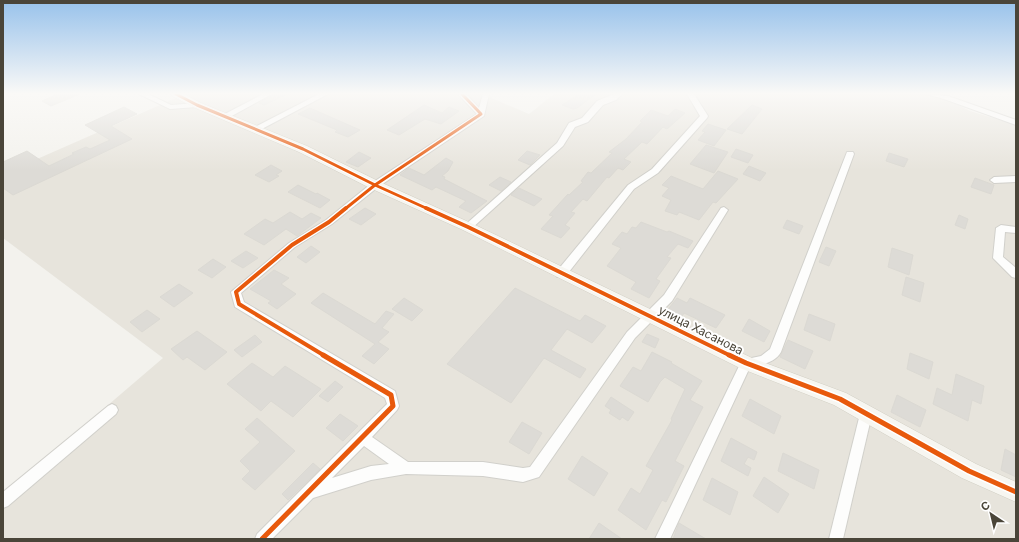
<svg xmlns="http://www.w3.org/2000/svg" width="1019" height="542" font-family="Inter,sans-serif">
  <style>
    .residential { fill: #e7e4dc }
    .building { fill: #dddbd6; stroke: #dbd9d3 }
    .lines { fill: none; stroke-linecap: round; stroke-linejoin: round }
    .street-casing { stroke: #d1d0cb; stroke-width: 2 }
    .secondary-casing { stroke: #d2cfc4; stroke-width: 1 }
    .street { fill: #fdfdfc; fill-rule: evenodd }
    .secondary { fill: #f7f6f1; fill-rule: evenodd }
    .cycleway-far2-casing { stroke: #fff; stroke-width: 5 }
    .cycleway-far1-casing { stroke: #fff; stroke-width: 6 }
    .cycleway-casing { stroke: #fff; stroke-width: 8 }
    .cycleway-far2 { stroke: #e8590c; stroke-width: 3 }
    .cycleway-far1 { stroke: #e8590c; stroke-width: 4 }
    .cycleway { stroke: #e8590c; stroke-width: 5 }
    .labels { text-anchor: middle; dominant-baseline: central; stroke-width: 4; stroke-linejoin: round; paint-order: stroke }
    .street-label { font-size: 12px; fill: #4a4539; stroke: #fff }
  </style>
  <rect width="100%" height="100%" fill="#f3f2ed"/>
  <path class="residential" d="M185 94H482L529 114 554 94H936L970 111 1016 125V539H3V495L163 358 3 238V174Z"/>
  <g class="building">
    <path d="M58 94H80L51 106 42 101Z"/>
    <path d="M273 94H288L264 105 259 103Z"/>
    <path d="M579 94H596L577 108 573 109 562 105Z"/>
    <path d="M424 105 442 113 449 107 459 111 441 124 425 119 399 135 387 130Z"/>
    <path d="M752 105 762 109 742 134 727 129Z"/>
    <path d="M124 107 137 114 111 126 132 139 13 195 3 188V162L27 151 49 166 74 154 72 153 86 147 90 149 110 140 85 125Z"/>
    <path d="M310 108 360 130 348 137 335 132 337 130 298 114Z"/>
    <path d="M675 109 685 113 667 129 663 127 647 144 642 142 624 159 631 162 623 170 618 168 609 178 607 177 587 201 583 199 571 212 575 213 565 225 570 228 561 238 541 229 553 216 549 215 568 194 569 195 583 182 581 181 588 172 591 173 612 153 609 152 626 139 642 122 640 121 651 110 668 116Z"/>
    <path d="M708 124 726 130 714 146 698 140 705 132 702 131Z"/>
    <path d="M706 145 728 152 714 173 690 164Z"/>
    <path d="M736 149 753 155 748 163 731 157Z"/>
    <path d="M527 151 540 155 530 165 518 160Z"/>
    <path d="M359 152 371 158 358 167 346 162Z"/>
    <path d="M889 153 908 159 904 167 886 161Z"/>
    <path d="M446 158 453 162 448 171 442 176 445 177 444 179 487 201 471 213 459 207 466 201 436 187 432 190 400 175 409 168 424 175Z"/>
    <path d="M271 165 282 171 276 175 279 176 269 182 255 175Z"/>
    <path d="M749 166 766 173 760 181 743 174Z"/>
    <path d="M718 171 738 179 716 203 713 202 699 220 679 212 677 215 665 211 671 200 662 196 669 188 662 185 671 176 703 189Z"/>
    <path d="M500 177 511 182 501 191 489 185Z"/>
    <path d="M975 178 994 185 991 194 971 187Z"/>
    <path d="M298 185 316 194 317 193 330 200 320 208 288 192Z"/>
    <path d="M519 188 542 199 534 206 511 195Z"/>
    <path d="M365 208 376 214 361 225 349 219Z"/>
    <path d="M290 212 302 219 311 213 321 218 297 236 286 229 264 245 244 234 265 219 273 223Z"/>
    <path d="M959 215 968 219 965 229 955 225Z"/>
    <path d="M787 220 803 226 799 234 783 228Z"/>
    <path d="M641 222 667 232 669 231 693 241 688 248 678 244 667 257 671 258 656 279 660 281 649 298 631 289 636 282 607 266 621 248 612 244 622 232 627 234 632 227 636 228Z"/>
    <path d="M311 246 320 252 306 263 297 257Z"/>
    <path d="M826 247 836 251 829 266 819 262Z"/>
    <path d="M892 248 913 255 909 275 888 267Z"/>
    <path d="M246 251 258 258 243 268 231 261Z"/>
    <path d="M213 259 226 267 212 278 198 270Z"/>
    <path d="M274 270 289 278 281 284 296 294 277 309 268 303 271 301 250 289Z"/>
    <path d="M906 277 924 283 920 302 902 295Z"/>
    <path d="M179 284 193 293 174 307 160 297Z"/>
    <path d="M515 288 580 321 585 315 606 326 592 343 567 329 551 350 586 369 580 378 544 358 511 403 447 364Z"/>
    <path d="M323 293 375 324 386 311 394 314 382 328 389 332 378 342 389 349 374 364 362 356 375 344 311 303Z"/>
    <path d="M404 298 423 310 412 321 392 309Z"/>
    <path d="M677 298 687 303 690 298 725 315 716 328 684 313 680 319 666 312Z"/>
    <path d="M147 310 160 319 142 332 130 322Z"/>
    <path d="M809 314 835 324 830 341 804 330Z"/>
    <path d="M749 319 770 331 764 342 742 331Z"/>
    <path d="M197 331 227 352 205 370 187 357 183 360 171 349Z"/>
    <path d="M647 334 659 339 655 348 642 342Z"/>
    <path d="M255 335 262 342 242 357 234 350Z"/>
    <path d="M788 340 813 351 805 369 780 357Z"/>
    <path d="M652 352 672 362 671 363 702 381 690 400 703 407 675 461 684 466 666 502 662 500 646 530 618 510 631 488 640 494 653 470 646 466 672 420 671 419 685 389 665 377 660 382 648 402 620 386 633 367 641 371Z"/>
    <path d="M910 353 933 362 929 379 907 369Z"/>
    <path d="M252 363 273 377 285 366 321 389 293 417 271 401 261 411 227 384Z"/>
    <path d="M956 374 984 386 981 404 972 400 968 421 933 404 937 388 952 395Z"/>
    <path d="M335 381 343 387 328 402 319 396Z"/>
    <path d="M897 395 926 410 920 427 891 412Z"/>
    <path d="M611 397 634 412 628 421 622 417 620 420 609 413 611 410 605 406Z"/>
    <path d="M750 399 781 416 774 434 742 416Z"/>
    <path d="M340 414 358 426 343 441 326 428Z"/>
    <path d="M257 418 295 451 255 490 242 479 250 471 240 461 260 442 245 429Z"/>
    <path d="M522 422 542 433 529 454 509 442Z"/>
    <path d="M731 438 757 452 754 460 748 457 744 464 751 468 748 476 721 461Z"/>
    <path d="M1005 449 1016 455V477L1001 470Z"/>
    <path d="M783 453 819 470 814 489 778 471Z"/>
    <path d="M582 456 608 473 594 496 568 479Z"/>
    <path d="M313 463 320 469 288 500 282 494Z"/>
    <path d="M764 477 789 494 778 513 753 496Z"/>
    <path d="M712 478 738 492 730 515 703 500Z"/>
    <path d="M599 523 622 539H589Z"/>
    <path d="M679 523 706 539H673Z"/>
  </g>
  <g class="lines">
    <g class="street-casing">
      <g id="street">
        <path d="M139 94H148L171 105 197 103 201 105 197 107 170 109Z"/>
        <path d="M263 94H272L228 118H222L221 116Z"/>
        <path d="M319 94H328L258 131H255L251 129Z"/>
        <path d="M458 94H466L479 108 483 94H489L484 116 378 187 332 224 295 247 241 293 244 302 395 391 399 406 397 410 372 437 408 462H483L523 468 530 467 627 332 664 295 721 208 724 207 728 210 672 301 635 338 539 477 523 482 483 476 406 474 371 480 313 498 272 539H255L257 534 387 404 385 398 235 307 231 292 289 243 326 220 372 183 477 114ZM364 446 389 464 371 466 332 478Z"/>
        <path d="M614 94H622L616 100 603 105 588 122 575 127 563 146 471 229H465L463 227 465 225 557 143 569 123 582 118 597 101Z"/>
        <path d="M687 94H694L708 116 707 118 658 173 634 189 565 277H557L556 274 557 271 628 185 652 169 700 116Z"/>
        <path d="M926 94 948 96 1016 120V125L944 99Z"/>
        <path d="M847 152H853L854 154 781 352C775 363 761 365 750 367L670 539H655L742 360 761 356 770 349Z"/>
        <path d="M1016 176V182L994 183 990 180 994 177Z"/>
        <path d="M1001 225 1016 227V233L1005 232 1003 257 1016 268V278L1012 277 993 258 996 228Z"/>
        <path d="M112 404 116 406 118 410 116 414 8 506 3 508V492L108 406Z"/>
        <path d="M866 408 870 410 872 414 843 539H829L860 414 862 410Z"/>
      </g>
    </g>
    <g class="secondary-casing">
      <path id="secondary" d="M171 94H184L201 103 307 146 380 182 473 224 752 358 846 393 976 464 1016 482V502L962 478 834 405 740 368 463 230 370 188 299 152 193 107 172 96Z"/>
    </g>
    <use href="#street" class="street"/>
    <use href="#secondary" class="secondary"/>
    <g class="cycleway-far2-casing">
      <g id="cycleway-far2">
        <path d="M176 94 197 105 303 149 375 185 428 209"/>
        <path d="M345 209 375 185 481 114 462 94"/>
      </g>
    </g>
    <g class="cycleway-far1-casing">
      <g id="cycleway-far1">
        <path d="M426 208 468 227 731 356"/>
        <path d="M325 356 239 304 236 292 292 245 329 222 346 208"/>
      </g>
    </g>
    <g class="cycleway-casing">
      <g id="cycleway">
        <path d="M729 355 746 363 840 399 969 471 1016 492"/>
        <path d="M262 539 393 406 391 395 323 355"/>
      </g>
    </g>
    <use href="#cycleway-far2" class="cycleway-far2"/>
    <use href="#cycleway-far1" class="cycleway-far1"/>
    <use href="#cycleway" class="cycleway"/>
  </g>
  <linearGradient id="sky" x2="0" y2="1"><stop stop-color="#98c2eb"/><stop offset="0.55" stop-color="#faf9f7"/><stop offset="1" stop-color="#faf9f7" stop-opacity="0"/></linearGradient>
  <rect width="1019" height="170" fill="url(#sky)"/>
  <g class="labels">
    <g class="street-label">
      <text transform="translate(701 330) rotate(27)">улица Хасанова</text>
    </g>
  </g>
  <rect width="1019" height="542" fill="none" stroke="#4a4539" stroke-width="8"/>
  <g transform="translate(991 514) rotate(325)" stroke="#ffffff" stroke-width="3" paint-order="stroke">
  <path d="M0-3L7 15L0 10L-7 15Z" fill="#4a4539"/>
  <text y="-6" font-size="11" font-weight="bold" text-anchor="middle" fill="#4a4539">С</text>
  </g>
</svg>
